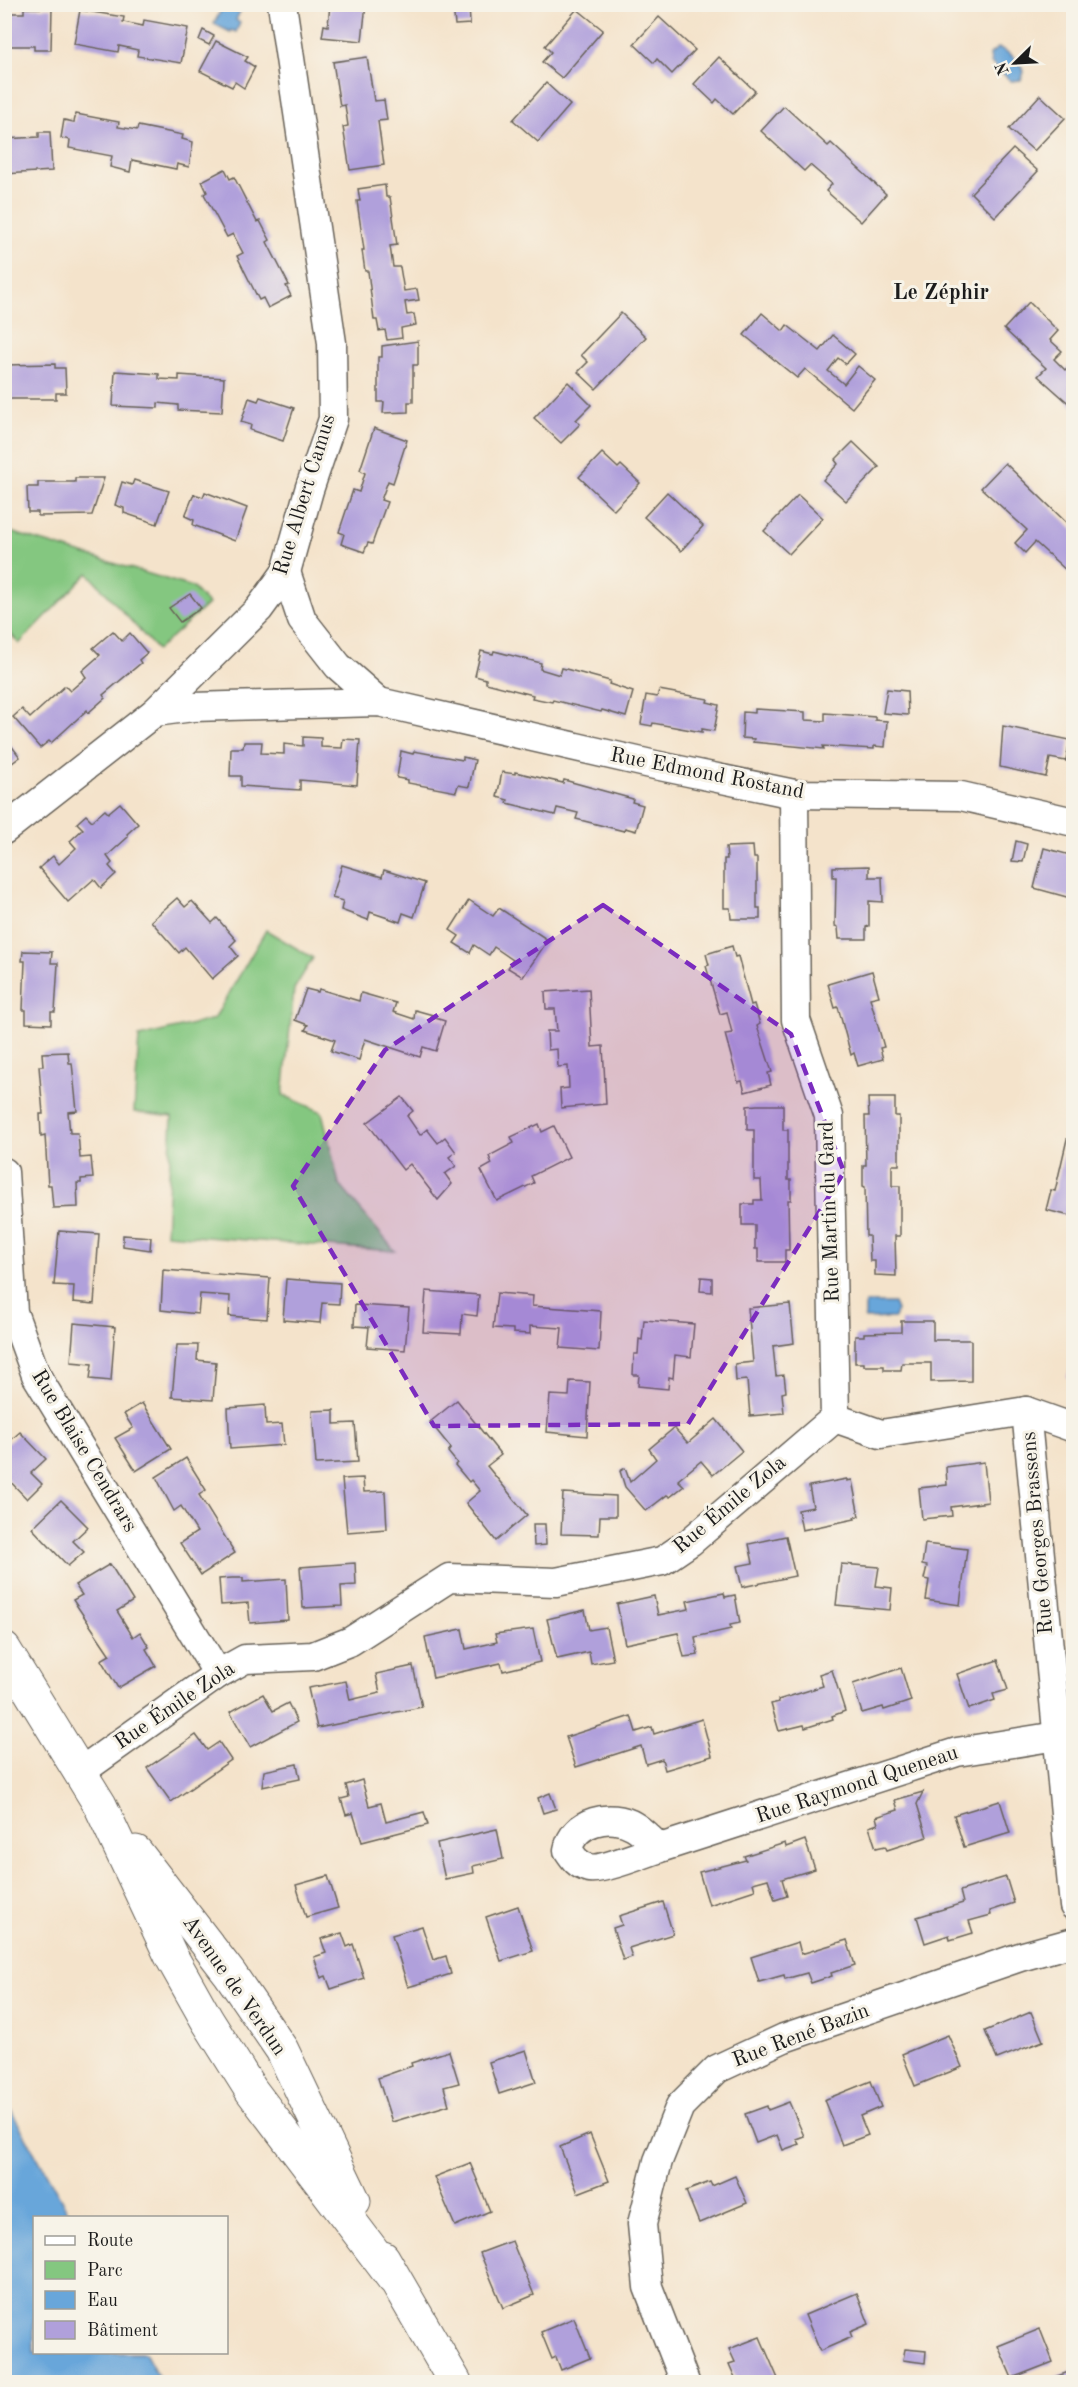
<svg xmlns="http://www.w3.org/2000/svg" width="1078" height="2387" font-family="'Old Standard TT',serif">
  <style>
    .green { fill: #84c780; stroke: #50724e; stroke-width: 1.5 }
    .water { fill: #68a6da; stroke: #42617b; stroke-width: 1.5 }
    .building { fill: #b0a0db }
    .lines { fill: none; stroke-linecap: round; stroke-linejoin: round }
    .minor-casing { stroke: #686259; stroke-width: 31 }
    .major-casing { stroke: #686259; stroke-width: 35 }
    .minor { stroke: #fff; stroke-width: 28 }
    .major { stroke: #fff; stroke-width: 33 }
    .marked { fill: #7b2cbf; fill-opacity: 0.2; stroke: #7b2cbf; stroke-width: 4.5; stroke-dasharray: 12 8; stroke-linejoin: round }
    .labels { text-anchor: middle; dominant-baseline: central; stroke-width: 6; stroke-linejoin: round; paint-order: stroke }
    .street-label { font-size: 21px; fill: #1c1c1c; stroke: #f7f3e8 }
    .neighbourhood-label { font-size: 22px; font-weight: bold; fill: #1c1c1c; stroke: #f7f3e8 }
  </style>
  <rect width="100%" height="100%" fill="#f7f3e8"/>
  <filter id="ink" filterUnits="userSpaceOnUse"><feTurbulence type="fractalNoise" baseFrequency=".0167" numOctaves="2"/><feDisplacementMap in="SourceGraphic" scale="12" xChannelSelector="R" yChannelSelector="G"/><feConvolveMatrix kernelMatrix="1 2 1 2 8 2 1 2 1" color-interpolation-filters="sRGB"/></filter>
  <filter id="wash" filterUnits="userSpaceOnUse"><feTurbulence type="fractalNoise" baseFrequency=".008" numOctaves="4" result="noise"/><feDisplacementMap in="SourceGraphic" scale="24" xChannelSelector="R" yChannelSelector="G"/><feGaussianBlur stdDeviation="1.35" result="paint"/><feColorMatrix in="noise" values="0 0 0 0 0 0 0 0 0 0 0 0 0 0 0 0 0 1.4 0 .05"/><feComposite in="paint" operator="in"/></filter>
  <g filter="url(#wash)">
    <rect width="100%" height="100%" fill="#f4e3cb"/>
    <g class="green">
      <path d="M4 530 192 587 208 604 157 650 88 573 19 644 5 627Z"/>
      <path d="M266 930 313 958 294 989 283 1095 322 1112 339 1184 395 1251 166 1234 172 1117 134 1112 139 1037 214 1019Z"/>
    </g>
    <g class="water">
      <path d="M224 4 243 5 236 20 240 23 236 32 231 30 230 32 214 24Z"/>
      <path d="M998 48C1008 50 1021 63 1024 72L1021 80 1011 81 991 63 990 54Z"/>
      <path d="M865 1303H894L897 1310 894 1318 865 1319Z"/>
      <path d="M4 2098 71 2217 34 2218V2352L145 2353 161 2382H5Z"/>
    </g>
    <g id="blocks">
      <g class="building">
        <path d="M330 4H366L362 41 322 37 324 25 328 26Z"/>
        <path d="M469 4 470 24 455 25 453 6Z"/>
        <path d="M24 8H52L51 50H34V46H4V13H24Z"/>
        <path d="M577 9 603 30 562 78 542 62 551 52 545 46Z"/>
        <path d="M80 10 124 17 123 22 143 26 144 20 188 28 181 63 137 56 138 50 119 46 118 52 74 44Z"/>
        <path d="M659 17 695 50 672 74 657 59 654 63 634 44Z"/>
        <path d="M203 30 214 36 209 45 199 40Z"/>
        <path d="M216 41 248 57 245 61 255 67 244 88 235 82 232 87 200 71Z"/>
        <path d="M367 57 374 101 384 100 387 120 378 121 384 165 350 170 343 127 348 126 345 105 340 106 333 62Z"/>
        <path d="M719 57 755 91 733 114 717 99 714 103 694 84Z"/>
        <path d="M546 83 570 105 538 142 513 120Z"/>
        <path d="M1040 95 1065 118 1034 151 1009 129Z"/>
        <path d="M784 106 828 146 831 143 886 194 861 222 826 191 832 184 810 165 804 171 761 131Z"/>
        <path d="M76 114 119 122 118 127 137 130 138 126 183 135 182 139 193 142 189 167 177 164 176 169 132 160 130 172 110 167 112 156 69 148 70 140 61 138 64 120 74 122Z"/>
        <path d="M39 132H50L52 171 4 174V139L39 137Z"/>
        <path d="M1013 149 1038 171 995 217 971 193Z"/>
        <path d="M225 169 230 179 234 177 257 222 260 221 270 240 267 242 289 285 286 286 291 296 268 308 263 298 259 300 237 256 243 253 233 234 227 237 204 194 207 192 202 181Z"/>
        <path d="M385 185 386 197H390L397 245 390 246 393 267H400L404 291 417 289 419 300 405 302 407 315 414 314 416 325 401 328 402 338 387 340 385 330 379 331 377 320H374L368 271H365L362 250H364L357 201H360L358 189Z"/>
        <path d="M1029 302 1058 331 1050 340 1062 351 1054 359 1065 370 1074 361V408L1038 376 1046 368 1004 329Z"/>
        <path d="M621 313 646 337 596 389 578 372 588 362 581 355Z"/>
        <path d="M762 313 783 331 787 325 820 351 833 335 855 354 846 364 838 358 828 371 844 384 858 366 875 380 852 408 805 369 797 378 744 335Z"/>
        <path d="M418 341V365H413V402H408V412L383 413 384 402H378V357H382V346Z"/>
        <path d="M55 364V368H65L66 393H56V399H4V365Z"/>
        <path d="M115 371 159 374V379L179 380V375L224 378 222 412 178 410V405L158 403V408L113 406Z"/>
        <path d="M568 382 591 405 576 420 580 424 561 443 534 418Z"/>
        <path d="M260 397 294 408 283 441 250 430 251 425 241 422 249 398 258 401Z"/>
        <path d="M374 428 407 440 393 483 388 481 381 500 387 502 372 544 368 543 364 552 341 544 344 534 339 532 353 490 359 492 365 473 360 470Z"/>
        <path d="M853 442 879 467 846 501 823 480 838 464 835 460Z"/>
        <path d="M602 453 618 468 621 465 640 483 614 510 579 477Z"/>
        <path d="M1005 463 1074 530V565L1068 572 1035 542 1025 553 1015 543 1027 530 981 488Z"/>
        <path d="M75 478H104L92 515 38 516V512H28L27 487H38V482H75Z"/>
        <path d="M134 480 169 491 157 524 124 513V508L115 505 122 482 132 485Z"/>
        <path d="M205 492 247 508 235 541 193 525 194 520 185 516 194 494 203 497Z"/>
        <path d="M667 492 703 526 681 551 644 517Z"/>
        <path d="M798 495 823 518 789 554 764 531Z"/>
        <path d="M190 594 201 608 180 622 169 608Z"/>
        <path d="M113 631 122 641 130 633 147 653 139 660 141 663 103 695 105 698 88 713 87 710 51 743 49 741 40 748 13 717 22 709 30 718 65 686 70 691 86 677 82 671 100 655 93 648Z"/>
        <path d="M481 651 493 654 494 651 541 663 540 669 560 675 562 668 610 681 609 684 633 692 626 717 602 710 601 712 553 700 552 702 532 698 533 695 486 683V679L475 676Z"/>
        <path d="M887 689 907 691 908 715 883 713Z"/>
        <path d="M659 690 708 699 707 702 719 705 714 731 702 729V732L653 723 652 726 641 724 646 695 657 697Z"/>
        <path d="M755 709 805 712V720L825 721V713L875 717V720L887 721 885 747 874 746V749L823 746 824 749 753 742 754 739 742 738 743 712 755 713Z"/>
        <path d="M1003 726 1070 740 1066 761 1050 758 1046 777 1000 767Z"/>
        <path d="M303 737 321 738V747L342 748 343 739 360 740 357 785 300 780V790L241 786V776H230L231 748H243L244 742H262L261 753 284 754V744L303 746Z"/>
        <path d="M7 740 20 757 4 769V741Z"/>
        <path d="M401 751 413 754 414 751 463 760V757L475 760 469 787 458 785 456 792 408 783V780L397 778Z"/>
        <path d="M502 772 515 774V772L563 783 564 780 633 799 632 802 643 805 636 831 625 828 624 831 576 819 578 813 557 808 555 815 507 803 508 800 497 797Z"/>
        <path d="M120 803 138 824 127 834 128 837 107 856 112 863 109 866 116 874 101 888 94 879 68 902 39 868 53 856 59 864 76 848 70 841 83 829 77 823 86 815 92 821 105 810 108 813Z"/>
        <path d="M1016 841 1027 844 1023 862 1012 861Z"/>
        <path d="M753 846 754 858H757V908H760V919H731L730 908H724V859H727L726 847Z"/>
        <path d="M1044 848 1074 856V899L1034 888Z"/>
        <path d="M342 865 382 877 384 870 425 883 414 917 403 913 400 922 370 912 368 920 341 910 343 901 332 898Z"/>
        <path d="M869 866V877H882L883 902 869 901V926L866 927V939H839L838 927 835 926 836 877H833V867Z"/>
        <path d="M177 898 185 907 192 901 212 923 217 918 236 940 230 946 238 956 212 979 185 947 179 953 151 921Z"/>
        <path d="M469 900 493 916 499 908 548 940 523 977 508 968 513 960 494 947 489 955 474 945 470 953 454 943 459 936 450 930Z"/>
        <path d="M732 946 735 957 738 956 751 1005 754 1004 760 1024 757 1026 772 1072 768 1073 771 1085 745 1092 742 1081 738 1082 725 1034 732 1033 727 1012 720 1014 706 966 709 965 706 954Z"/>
        <path d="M23 951 52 952 51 963H58L55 1012H51V1024L26 1023V1010H23L25 961H22Z"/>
        <path d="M872 971 879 996 870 998 884 1047 880 1048 883 1059 858 1066 854 1053 851 1055 838 1007 835 1008 828 984Z"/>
        <path d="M306 989 318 992 319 989 359 1001 361 993 396 1003 393 1012 414 1019 415 1010 433 1015 432 1017 445 1021 436 1051 423 1047 420 1057 365 1039 359 1060 331 1051 335 1040 305 1030 308 1025 295 1020Z"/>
        <path d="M589 989 592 1047 603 1046 606 1104 561 1108 560 1089 569 1088 568 1066 558 1067 557 1049 548 1050 547 1031H557L555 1009H546L545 992Z"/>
        <path d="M68 1052 69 1063H72L77 1111 68 1112 70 1133H78L80 1158 91 1157 93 1178 81 1179V1183H77L78 1207 53 1208 51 1185H48L45 1135 41 1136 40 1114H43L39 1066H43L42 1053Z"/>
        <path d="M402 1097 413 1111 407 1116 420 1135 427 1129 438 1143 445 1137 456 1152 449 1157 456 1166 445 1174 452 1184 438 1200 410 1164 403 1170 367 1123Z"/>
        <path d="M868 1098H895V1116H899V1165H892V1186H900V1236H895L896 1276 875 1275V1261H870L869 1236H866L865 1187 863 1186V1165H866L865 1116H869Z"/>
        <path d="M757 1105H783V1130H788V1180H791V1200H788L789 1250H785V1262H758V1249H755V1225H742V1204H754V1200H762L761 1180H754V1130H747V1106Z"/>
        <path d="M539 1124 542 1132 554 1126 569 1157 531 1176 534 1183 497 1201 481 1170 492 1164 489 1156 514 1143 511 1137Z"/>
        <path d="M1067 1139 1074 1141V1217L1046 1210 1051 1190 1055 1191Z"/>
        <path d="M59 1231 99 1234 94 1304 73 1302 74 1286 54 1285Z"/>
        <path d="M123 1235 151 1237 150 1250 123 1246Z"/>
        <path d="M163 1270 270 1278 267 1319 229 1316 230 1296 200 1294 198 1314 161 1310Z"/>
        <path d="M701 1277 712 1278V1292L700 1291Z"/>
        <path d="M286 1279 340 1283 339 1304 322 1303 320 1323 283 1320Z"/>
        <path d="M426 1291 479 1295 477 1316 462 1314 461 1334 423 1332Z"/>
        <path d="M497 1293 533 1296 532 1306 601 1311 599 1351 560 1348 562 1328 530 1326V1334L513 1333V1329L493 1328Z"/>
        <path d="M790 1304 794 1343 773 1346 776 1376 784 1375 786 1392 782 1393 784 1413 750 1416 747 1380 736 1381 735 1364 753 1362 748 1308Z"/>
        <path d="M355 1305 409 1308 405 1350 367 1347 369 1327 354 1326Z"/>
        <path d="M644 1320 694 1324 691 1357 675 1355 673 1378 669 1377 668 1389 638 1386 639 1375H633L634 1354H638L639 1339 642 1340Z"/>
        <path d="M901 1321H933V1340H971V1381L931 1382V1363H902L901 1370H884V1366H864V1363H855V1336H864V1333L901 1332Z"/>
        <path d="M74 1323 115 1327 111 1381 90 1379 92 1364 71 1362Z"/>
        <path d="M177 1345H198L197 1360 216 1362 213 1400 172 1397Z"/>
        <path d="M1073 1360H1074V1379L1067 1377Z"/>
        <path d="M570 1381 590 1382 587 1436 547 1432 550 1395 569 1396Z"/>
        <path d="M457 1400 501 1455 487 1466 527 1515 496 1541 466 1503 480 1491 471 1480 469 1482 455 1465 457 1463 448 1452 451 1448 430 1422Z"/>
        <path d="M142 1403 171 1449 136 1471 115 1438 133 1428 124 1414Z"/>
        <path d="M265 1405 266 1425 282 1424 284 1445 230 1449 228 1408Z"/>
        <path d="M334 1410V1424L355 1423 358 1462 316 1464 312 1411Z"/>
        <path d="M716 1419 742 1451 713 1475 701 1461 678 1480 684 1486 670 1497 667 1495 646 1511 625 1487 620 1471 625 1468 630 1482 656 1459 649 1449 674 1428 688 1443Z"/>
        <path d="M20 1432 46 1459 31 1473 42 1484 27 1499 4 1475V1446Z"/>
        <path d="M186 1458 206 1490 199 1495 235 1553 201 1575 180 1543 197 1532 181 1506 174 1511 156 1477Z"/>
        <path d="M984 1462 988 1502 951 1507 952 1516 922 1519 919 1488 947 1485 946 1467Z"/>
        <path d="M363 1478 364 1492 385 1491 387 1529 347 1532 342 1479Z"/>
        <path d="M847 1479V1481L852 1480 859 1516 854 1517 855 1519 802 1530 798 1510 813 1507 809 1486Z"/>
        <path d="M563 1493 616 1496V1516H600L599 1535 561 1534Z"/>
        <path d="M61 1500 88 1527 73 1541 84 1552 68 1566 32 1528Z"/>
        <path d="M533 1524H545L546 1545 534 1546Z"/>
        <path d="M786 1536 795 1576 742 1587 737 1566 753 1563 749 1544Z"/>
        <path d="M925 1544 967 1549 960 1605 926 1600 929 1580 924 1579 927 1566 922 1565Z"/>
        <path d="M355 1563 356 1585 341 1586 342 1606 303 1608 300 1567Z"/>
        <path d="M110 1564 133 1601 117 1611 133 1637 140 1632 149 1647 146 1649 156 1666 118 1688 101 1660 110 1655 73 1600 82 1595 75 1585Z"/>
        <path d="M841 1564 879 1567 876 1586 892 1588 890 1610 836 1605Z"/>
        <path d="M232 1578H243V1582L286 1579 288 1620 250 1623 248 1603 221 1605 219 1579Z"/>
        <path d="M724 1593 725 1597 735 1595 740 1623 730 1625 731 1629 695 1637 698 1655 684 1657 678 1633 625 1644 617 1604 654 1596 658 1615 689 1609 687 1601Z"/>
        <path d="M585 1610 589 1630 606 1627 613 1660 591 1664 589 1652 557 1659 547 1619Z"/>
        <path d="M462 1629 466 1649 497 1642 495 1634 533 1629 540 1662 503 1671 501 1663 433 1678 425 1637Z"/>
        <path d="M998 1660 1008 1690 993 1694 995 1700 969 1709 957 1674Z"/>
        <path d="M413 1666 422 1707 317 1728 308 1688 346 1681 350 1700 380 1693 376 1674Z"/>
        <path d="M901 1668 911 1701 884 1710 883 1707 862 1713 853 1684Z"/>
        <path d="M832 1670 845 1711 832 1716 833 1719 805 1728 804 1725 779 1731 771 1704 779 1702 778 1700 823 1686 819 1674Z"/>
        <path d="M263 1694 273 1711 288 1703 297 1722 250 1747 230 1712Z"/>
        <path d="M631 1716 636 1732 652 1727 654 1734 702 1719 712 1756 665 1770 662 1759 646 1764 641 1746 576 1767 566 1737Z"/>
        <path d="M196 1735 207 1750 219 1742 231 1760 171 1802 147 1768Z"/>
        <path d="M297 1764 300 1779 262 1787 264 1771Z"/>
        <path d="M362 1780 369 1806 381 1803 386 1822 424 1812 428 1825 362 1842 353 1813 346 1815 341 1799 349 1797 346 1785Z"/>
        <path d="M923 1792 917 1804 927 1837 887 1850 885 1846 876 1848 869 1827 878 1824 876 1817 898 1810 895 1800Z"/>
        <path d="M550 1793 556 1809 543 1813 538 1798Z"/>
        <path d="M1000 1801 1010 1833 964 1847 954 1815Z"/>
        <path d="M497 1829 503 1859 473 1866 474 1873 445 1879 437 1843Z"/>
        <path d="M805 1840 815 1869 782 1879 787 1896 775 1900 768 1879 753 1883 755 1890 709 1905 699 1872 746 1860 744 1856 785 1843 786 1847Z"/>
        <path d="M328 1876 338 1908 306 1917 296 1885Z"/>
        <path d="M1006 1877 1014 1903 990 1911 991 1915 969 1921 973 1933 950 1940 949 1935 925 1943 917 1917 963 1903 960 1891Z"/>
        <path d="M663 1902 673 1934 629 1948 632 1957 623 1960 613 1928 622 1925 619 1916Z"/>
        <path d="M518 1906 533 1951 501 1961 486 1917Z"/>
        <path d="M422 1926 433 1960 446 1956 451 1974 408 1987 392 1935Z"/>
        <path d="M342 1933 347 1947 353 1944 364 1978 331 1989 326 1976 321 1978 314 1957 326 1953 321 1939Z"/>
        <path d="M847 1940 855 1965 831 1973 832 1976 811 1983 807 1973 785 1979 784 1975 759 1982 751 1957 798 1942 801 1954Z"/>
        <path d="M1031 2012 1043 2041 997 2059 985 2031Z"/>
        <path d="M948 2035 962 2067 915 2086 902 2054Z"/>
        <path d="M526 2050 536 2082 499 2094 489 2062Z"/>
        <path d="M449 2051 459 2083 444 2087 449 2105 392 2122 378 2078 412 2066 411 2063Z"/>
        <path d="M871 2081 881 2107 860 2116 868 2135 842 2145 824 2100Z"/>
        <path d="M789 2102 804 2136 796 2139 799 2144 783 2150 777 2135 756 2143 745 2114 767 2106 768 2110Z"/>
        <path d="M590 2134 609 2181 578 2193 560 2147Z"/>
        <path d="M470 2163 490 2211 455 2226 434 2177Z"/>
        <path d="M735 2176 747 2203 699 2223 686 2191 710 2182 712 2186Z"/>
        <path d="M512 2241 534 2295 503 2308 480 2253Z"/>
        <path d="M857 2293 869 2324 850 2332 852 2337 820 2351 805 2315Z"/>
        <path d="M574 2318 590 2358 561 2370 556 2357 552 2359 541 2332Z"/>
        <path d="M1040 2329 1053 2362 1012 2378 998 2346Z"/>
        <path d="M760 2337 779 2381 737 2382 729 2364 735 2362 729 2349Z"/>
        <path d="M905 2349 926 2351 925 2363 903 2360Z"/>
        <path d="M1074 2370V2377L1054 2382 1052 2378Z"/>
      </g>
    </g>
  </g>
  <g filter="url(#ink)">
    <use href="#blocks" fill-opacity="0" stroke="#686259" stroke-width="1.5"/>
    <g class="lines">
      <g class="minor-casing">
        <g id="minor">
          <path d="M286 572 302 620 338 666 379 702"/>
          <path d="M155 712 193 707 379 702 655 765 794 794 961 796 1074 822"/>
          <path d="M794 794 796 1020 829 1116 835 1418"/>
          <path d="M4 830 155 712 259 609 286 572 309 490 333 419 332 343 282 4"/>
          <path d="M4 1172 13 1312 36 1375 218 1674"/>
          <path d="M1026 1411 1074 1906"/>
          <path d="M80 1772 218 1674 245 1659 313 1656 351 1641 449 1578 556 1582 662 1561 690 1542 835 1418 881 1434 1026 1411 1074 1428"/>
          <path d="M660 1848C651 1841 643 1831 634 1826 611 1812 573 1821 568 1850 574 1859 578 1865 589 1868 600 1871 646 1853 660 1848L957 1752 1057 1736"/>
          <path d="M685 2382 648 2287 642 2224 658 2161 680 2106 717 2069 784 2038 1020 1957 1074 1942"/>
        </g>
      </g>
      <g class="major-casing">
        <g id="major">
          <path d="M4 1649 100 1805 171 1956 207 2020 251 2090 393 2278"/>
          <path d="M136 1852 230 1974 282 2050 354 2201"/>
          <path d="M383 2258 455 2382"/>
        </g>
      </g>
      <use href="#minor" class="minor"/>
      <use href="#major" class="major"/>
    </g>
  </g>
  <path class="marked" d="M603 905 791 1034 844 1172 688 1424 434 1426 293 1186 385 1050Z"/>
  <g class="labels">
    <g class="street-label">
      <text transform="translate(305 495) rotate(-73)">Rue Albert Camus</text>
      <text transform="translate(707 774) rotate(11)">Rue Edmond Rostand</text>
      <text transform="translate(830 1212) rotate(-92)">Rue Martin du Gard</text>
      <text transform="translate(84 1451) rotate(59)">Rue Blaise Cendrars</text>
      <text transform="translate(730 1505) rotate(-40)">Rue Émile Zola</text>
      <text transform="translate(1038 1533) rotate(-95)">Rue Georges Brassens</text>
      <text transform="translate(175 1706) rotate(-34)">Rue Émile Zola</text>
      <text transform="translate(857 1785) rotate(-18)">Rue Raymond Queneau</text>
      <text transform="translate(234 1986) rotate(55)">Avenue de Verdun</text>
      <text transform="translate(801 2036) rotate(-21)">Rue René Bazin</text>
    </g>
    <g class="neighbourhood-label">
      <text x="941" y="293">Le Zéphir</text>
    </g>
  </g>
  <rect width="1078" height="2387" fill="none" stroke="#f7f3e8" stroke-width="24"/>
  <rect x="33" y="2216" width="195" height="138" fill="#f7f3e8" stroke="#9f9d96" stroke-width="1.5"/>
  <rect x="45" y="2236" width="30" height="9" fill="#ffffff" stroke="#9f9d96" stroke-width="1.5"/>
  <text x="87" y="2246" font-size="18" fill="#1c1c1c">Route</text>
  <rect x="45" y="2261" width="30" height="18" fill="#84c780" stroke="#9f9d96" stroke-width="1.5"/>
  <text x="87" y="2276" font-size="18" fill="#1c1c1c">Parc</text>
  <rect x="45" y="2291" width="30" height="18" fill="#68a6da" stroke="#9f9d96" stroke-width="1.5"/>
  <text x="87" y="2306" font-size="18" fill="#1c1c1c">Eau</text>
  <rect x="45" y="2321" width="30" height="18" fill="#b0a0db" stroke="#9f9d96" stroke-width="1.5"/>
  <text x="87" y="2336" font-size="18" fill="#1c1c1c">Bâtiment</text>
  <g transform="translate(1015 63) rotate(246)" stroke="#f7f3e8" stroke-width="4.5" paint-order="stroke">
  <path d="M0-4.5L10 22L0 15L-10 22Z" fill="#1c1c1c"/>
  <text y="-9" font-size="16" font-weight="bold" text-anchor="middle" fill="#1c1c1c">N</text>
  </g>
</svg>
